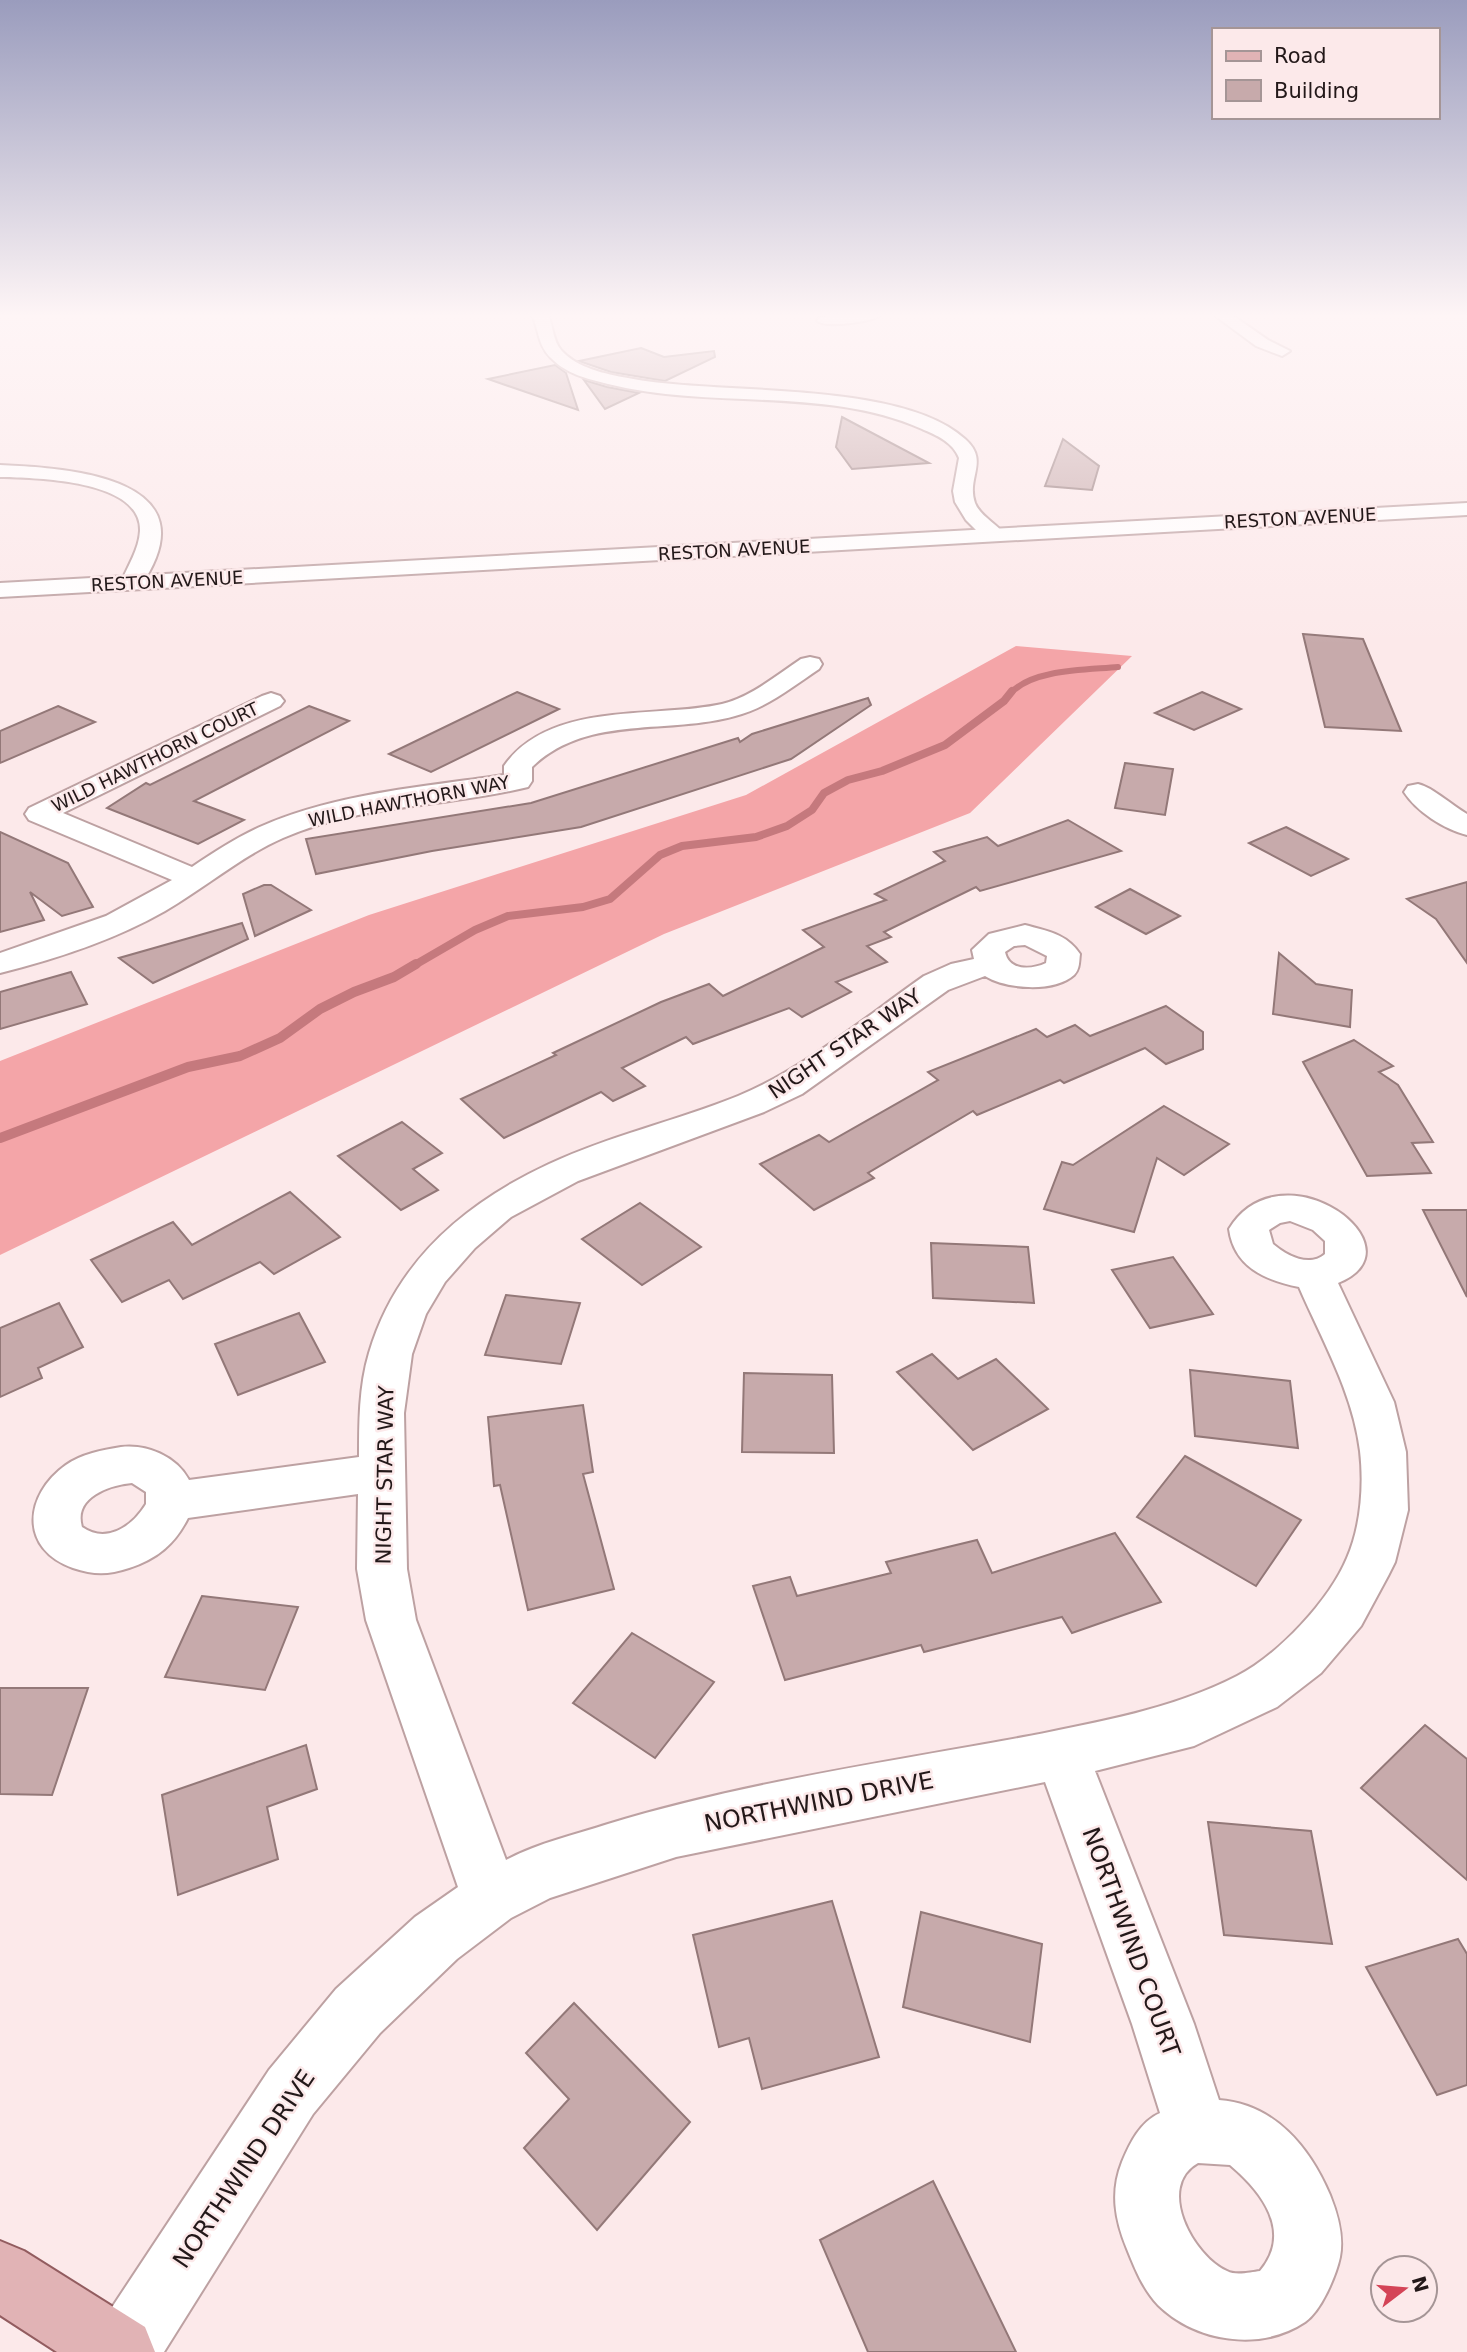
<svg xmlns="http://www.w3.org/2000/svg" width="1467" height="2352" font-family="'DejaVu Sans',sans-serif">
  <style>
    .forest { fill: #f4a5a8 }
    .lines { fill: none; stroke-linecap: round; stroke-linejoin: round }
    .stream-far2 { stroke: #c5797d; stroke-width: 6 }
    .stream-far1 { stroke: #c5797d; stroke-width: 8 }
    .stream { stroke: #c5797d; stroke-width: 10 }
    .building { fill: #c7aaab; stroke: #937878; stroke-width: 2 }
    .street-casing { stroke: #bda1a2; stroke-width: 4 }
    .secondary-casing { stroke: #bda1a2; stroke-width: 4 }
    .primary-casing { stroke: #925c5f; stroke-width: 4 }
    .street { fill: #fff; fill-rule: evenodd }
    .secondary { fill: #fff; fill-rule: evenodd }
    .primary { fill: #e1b3b5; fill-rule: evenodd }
    .labels { text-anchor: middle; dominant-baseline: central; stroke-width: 5; stroke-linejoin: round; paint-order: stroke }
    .far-street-label { font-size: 18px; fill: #231819; stroke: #fce9ea }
    .street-label { font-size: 21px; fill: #231819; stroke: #fce9ea }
    .near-street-label { font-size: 24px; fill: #231819; stroke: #fce9ea }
  </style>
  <rect width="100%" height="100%" fill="#fce9ea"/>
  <path class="forest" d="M1016 646 1132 656 970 813 664 934 0 1255V1061L369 915 746 795Z"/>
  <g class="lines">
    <path class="stream-far2" d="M1011 693C1032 669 1088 670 1118 667"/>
    <path class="stream-far1" d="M413 966 475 930 508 916 583 907 610 899 660 855 682 846 756 837 787 826 812 810 824 793 848 780 882 771 945 745 1004 701 1012 691"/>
    <path class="stream" d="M0 1138 188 1067 240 1056 280 1038 320 1009 354 992 394 977 416 964"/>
  </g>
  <g class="building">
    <path d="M641 348 664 357 714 351 715 357 665 381 611 372 579 361Z"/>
    <path d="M555 365 566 373 578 410 488 379Z"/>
    <path d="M584 380 607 387 639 393 605 409Z"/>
    <path d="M842 417 929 463 852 469 836 447Z"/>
    <path d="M1063 439 1099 466 1092 490 1045 486Z"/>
    <path d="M1303 634 1363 639 1401 731 1325 727Z"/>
    <path d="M517 692 559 709 431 772 389 754Z"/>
    <path d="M1202 692 1241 709 1194 730 1155 713Z"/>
    <path d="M868 698 871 705 791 759 581 827 432 851 316 874 306 839 531 803 738 738 740 742 752 734Z"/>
    <path d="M58 706 95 722 0 763V731Z"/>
    <path d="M309 706 349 721 194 801 244 820 198 844 107 808 146 783 150 785Z"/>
    <path d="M1125 763 1173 769 1165 815 1115 808Z"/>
    <path d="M1068 820 1121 851 980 891 976 887 884 932 891 937 867 946 887 962 836 982 851 992 802 1017 789 1008 693 1044 686 1037 622 1068 645 1086 613 1101 601 1092 504 1138 461 1099 556 1055 553 1053 661 1002 709 984 723 996 824 947 803 930 886 900 875 894 945 861 934 852 987 837 998 846Z"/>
    <path d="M1286 827 1348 859 1311 876 1249 843Z"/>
    <path d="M0 832 68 863 93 907 62 916 30 892 44 920 0 932Z"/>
    <path d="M1467 882V963L1436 919 1407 899Z"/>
    <path d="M264 885H271L311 910 255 936 243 894Z"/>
    <path d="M1130 889 1180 916 1146 934 1096 907Z"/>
    <path d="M242 923 248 939 153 983 119 958Z"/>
    <path d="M1279 953 1316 984 1352 990 1350 1027 1273 1014Z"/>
    <path d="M71 972 87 1004 0 1029V992Z"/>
    <path d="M1166 1006 1203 1032V1049L1166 1064 1145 1048 1064 1083 1060 1080 977 1115 973 1111 868 1173 874 1178 814 1210 760 1164 819 1135 829 1142 938 1080 928 1072 1036 1029 1047 1037 1075 1025 1090 1036Z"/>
    <path d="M1354 1040 1393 1066 1379 1072 1398 1085 1433 1142 1412 1143 1431 1173 1367 1176 1303 1062Z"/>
    <path d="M1164 1106 1229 1144 1184 1175 1157 1158 1134 1232 1044 1209 1062 1162 1073 1165Z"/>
    <path d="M402 1122 442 1153 413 1169 438 1190 401 1210 338 1156Z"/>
    <path d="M290 1192 340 1237 274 1274 260 1262 183 1299 169 1280 122 1302 91 1260 173 1222 192 1245Z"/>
    <path d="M640 1203 701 1247 642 1285 582 1239Z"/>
    <path d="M1423 1210H1467V1297Z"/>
    <path d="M931 1243 1028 1247 1034 1303 933 1298Z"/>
    <path d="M1173 1257 1213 1314 1150 1328 1112 1270Z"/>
    <path d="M506 1295 580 1303 561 1364 485 1355Z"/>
    <path d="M59 1303 83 1347 38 1368 42 1378 0 1397V1328Z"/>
    <path d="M299 1313 325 1362 238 1395 215 1344Z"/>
    <path d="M932 1354 958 1379 996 1359 1048 1409 973 1450 897 1372Z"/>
    <path d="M1190 1370 1290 1381 1298 1448 1195 1436Z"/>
    <path d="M744 1373 832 1375 834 1453 742 1452Z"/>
    <path d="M583 1405 593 1472 583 1474 614 1589 528 1610 500 1485 494 1486 488 1417Z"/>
    <path d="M1185 1456 1301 1520 1256 1586 1137 1517Z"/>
    <path d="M1115 1533 1161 1602 1072 1633 1062 1617 924 1652 921 1645 785 1680 753 1586 790 1577 797 1596 891 1573 886 1562 977 1540 992 1573Z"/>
    <path d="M202 1596 298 1607 265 1690 165 1677Z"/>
    <path d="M632 1633 714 1682 655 1758 573 1703Z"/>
    <path d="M0 1688H88L52 1795 0 1794Z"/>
    <path d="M1425 1725 1467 1759V1880L1361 1788Z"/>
    <path d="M306 1745 317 1789 267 1807 278 1859 178 1895 162 1795Z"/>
    <path d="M1208 1822 1311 1831 1332 1944 1224 1935Z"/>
    <path d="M832 1901 879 2057 762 2089 749 2038 719 2047 693 1935Z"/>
    <path d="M921 1912 1042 1944 1030 2042 903 2007Z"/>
    <path d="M1458 1939 1467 1954V2085L1437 2095 1366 1967Z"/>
    <path d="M574 2003 690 2122 597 2230 524 2148 569 2099 526 2053Z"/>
    <path d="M933 2181 1016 2352H868L820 2240Z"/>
  </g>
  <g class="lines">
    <g class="street-casing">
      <g id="street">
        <path d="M532 315H548C553 326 553 341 561 350 577 368 605 374 628 378 717 396 899 379 965 439 990 461 966 477 975 503 980 516 996 523 1004 534L1001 539H985L966 520 955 502 953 491 959 458C953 442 936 435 922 429 825 386 711 410 608 384 588 379 566 374 551 358 538 346 539 330 532 315Z"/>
        <path d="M834 315H881C872 322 826 328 817 321L819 318Z"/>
        <path d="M1214 315H1232L1268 340 1290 351 1282 356 1256 346Z"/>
        <path d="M0 465C71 468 215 478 140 587H124L121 582C128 566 139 549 140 531 142 479 34 478 0 477Z"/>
        <path d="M810 657 819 659 822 664 819 669C792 687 767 708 735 716 668 735 587 714 532 767V781L528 787C447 807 361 804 283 838 240 857 205 888 165 911 114 940 56 959 0 973V953L106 916 172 880 29 820 25 814 29 808 262 696 271 693 280 696 284 701 280 706 63 813 192 867C214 852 237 837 262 826 338 793 423 787 504 775V766C550 700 655 719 722 704 751 697 777 675 801 659Z"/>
        <path d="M1418 784C1434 788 1451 805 1467 814V835C1444 829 1417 812 1404 792L1408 786Z"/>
        <path d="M1025 925C1047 931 1067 934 1080 954 1079 961 1080 969 1074 975 1054 993 1006 989 985 976L948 990 802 1094 764 1112 578 1181 511 1217 475 1248 445 1282 426 1314 412 1354 404 1413 407 1569 416 1620 506 1860C538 1843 574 1835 608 1824 745 1782 889 1762 1029 1736 1099 1722 1173 1709 1237 1676 1278 1655 1329 1601 1347 1558 1361 1526 1364 1485 1360 1451 1353 1393 1322 1340 1299 1287 1265 1280 1234 1267 1229 1229 1282 1142 1426 1248 1338 1283L1394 1402 1406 1452 1408 1510 1395 1562 1388 1576 1361 1626 1321 1673 1277 1707 1194 1746 1095 1771 1194 2024 1219 2100C1275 2104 1310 2148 1330 2195 1338 2215 1344 2236 1340 2257 1336 2276 1321 2311 1305 2322 1260 2352 1196 2342 1158 2305 1143 2289 1135 2269 1127 2249 1115 2220 1110 2192 1122 2162 1130 2143 1140 2122 1160 2113L1132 2024 1045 1782 676 1857 550 1898 511 1918 457 1959 380 2033 313 2114 164 2352H89L99 2327 269 2070 336 1989 415 1917 458 1887 366 1620 357 1569 358 1494 188 1518C175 1544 157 1559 129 1568 108 1575 94 1575 73 1568 19 1549 24 1495 66 1465 81 1454 103 1450 121 1447 147 1444 176 1456 189 1480L359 1457C359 1423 359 1386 369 1353 396 1261 465 1203 549 1164 609 1136 676 1121 738 1096 802 1070 867 1016 924 976L951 964 974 959 972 950 989 934ZM1025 945 1047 956 1046 963C1031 970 1009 971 1005 952L1014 946ZM1290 1221 1313 1230 1325 1241V1254C1309 1268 1286 1255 1273 1244L1269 1230 1280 1223ZM132 1483 146 1492V1504C132 1527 106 1544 82 1527 73 1497 110 1485 132 1483ZM1198 2163 1230 2165C1262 2192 1293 2232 1260 2271 1251 2272 1236 2276 1227 2271 1194 2257 1155 2187 1198 2163Z"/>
      </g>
    </g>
    <g class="secondary-casing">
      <path id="secondary" d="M1467 503V515L0 597V583Z"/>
    </g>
    <g class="primary-casing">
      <path id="primary" d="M0 2241 24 2251 145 2327 155 2352H57L0 2315Z"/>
    </g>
    <use href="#street" class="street"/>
    <use href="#secondary" class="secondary"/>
    <use href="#primary" class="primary"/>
  </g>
  <linearGradient id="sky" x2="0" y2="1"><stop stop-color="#9a9cbd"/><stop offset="0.49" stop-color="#fef5f6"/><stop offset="1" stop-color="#fef5f6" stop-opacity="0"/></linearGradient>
  <rect width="1467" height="644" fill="url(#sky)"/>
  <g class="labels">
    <g class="far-street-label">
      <text transform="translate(1300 518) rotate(-3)">RESTON AVENUE</text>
      <text transform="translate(734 550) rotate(-3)">RESTON AVENUE</text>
      <text transform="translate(167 581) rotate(-3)">RESTON AVENUE</text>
      <text transform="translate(155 757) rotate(-26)">WILD HAWTHORN COURT</text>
      <text transform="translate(409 801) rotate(-11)">WILD HAWTHORN WAY</text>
    </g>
    <g class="street-label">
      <text transform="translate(845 1044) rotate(-34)">NIGHT STAR WAY</text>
      <text transform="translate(385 1475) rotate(-89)">NIGHT STAR WAY</text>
    </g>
    <g class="near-street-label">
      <text transform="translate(819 1802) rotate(-11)">NORTHWIND DRIVE</text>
      <text transform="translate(1131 1942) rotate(70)">NORTHWIND COURT</text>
      <text transform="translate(244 2169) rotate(-56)">NORTHWIND DRIVE</text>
    </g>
  </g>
  <rect x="1212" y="28" width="228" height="91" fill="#fce9ea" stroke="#a59596" stroke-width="2"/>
  <rect x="1226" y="51" width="35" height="10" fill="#e1b3b5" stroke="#a59596" stroke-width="2"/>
  <text x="1274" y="63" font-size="21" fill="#231819">Road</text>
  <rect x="1226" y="80" width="35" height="21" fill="#c7aaab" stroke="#a59596" stroke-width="2"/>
  <text x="1274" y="98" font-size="21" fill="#231819">Building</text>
  <g transform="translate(1404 2289) rotate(74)"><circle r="33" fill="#fce9ea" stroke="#a59596" stroke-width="2"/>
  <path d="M0-5L12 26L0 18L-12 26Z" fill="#d44457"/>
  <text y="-10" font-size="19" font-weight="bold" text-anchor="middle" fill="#231819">N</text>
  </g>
</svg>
